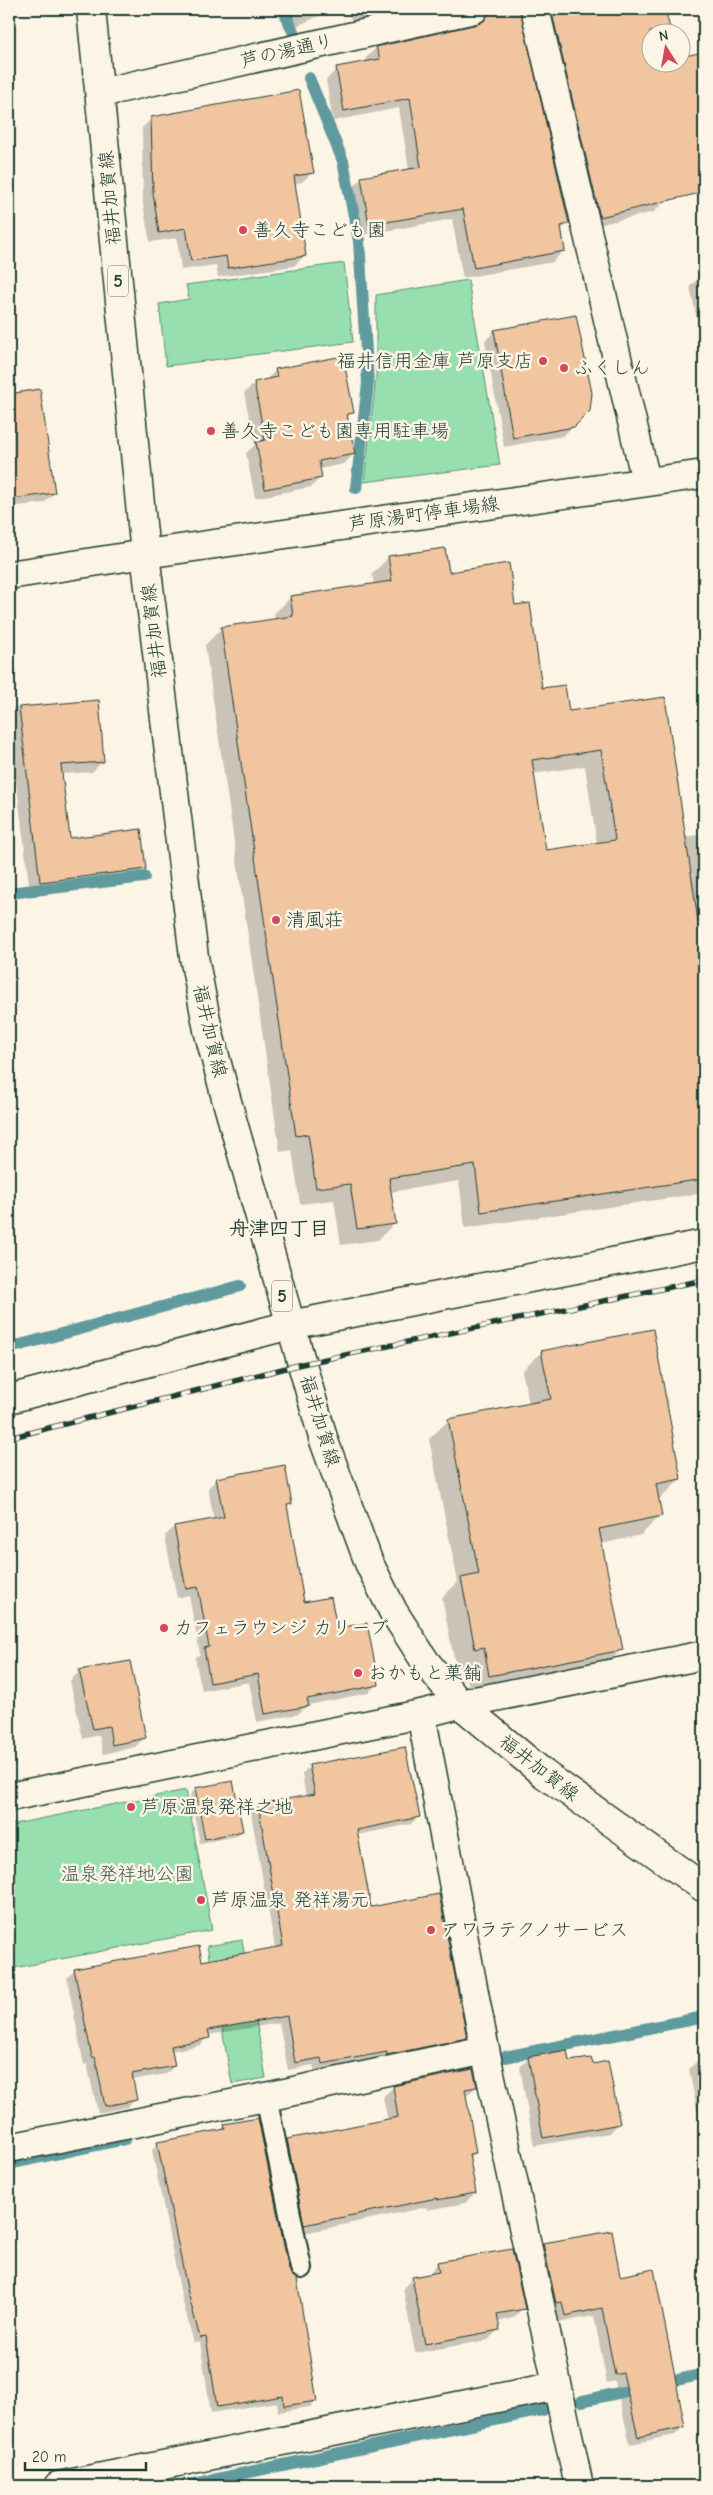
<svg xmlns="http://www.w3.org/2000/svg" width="713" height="2495" font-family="'Comic Neue','Klee One',sans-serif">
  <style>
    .green { fill: #97dfae; stroke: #5b8e71 }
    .shadow { fill: #0003; fill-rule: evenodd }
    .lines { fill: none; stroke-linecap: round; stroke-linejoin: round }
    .stream { stroke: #5f9b9e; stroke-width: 12 }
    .building { fill: #f1c5a0; stroke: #1f3d34; fill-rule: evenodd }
    .service-casing { stroke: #1f3d34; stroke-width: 24 }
    .minor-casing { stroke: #1f3d34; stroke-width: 31 }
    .tertiary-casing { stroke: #1f3d34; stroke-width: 31 }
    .secondary-casing { stroke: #1f3d34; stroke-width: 31 }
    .primary-casing { stroke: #1f3d34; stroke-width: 31 }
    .service { stroke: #fcf5e5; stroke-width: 20 }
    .minor { stroke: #fcf5e5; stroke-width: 28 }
    .tertiary { stroke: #fcf5e5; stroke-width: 28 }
    .secondary { stroke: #fcf5e5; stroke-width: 28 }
    .primary { stroke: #fcf5e5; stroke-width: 28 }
    .rail-casing { stroke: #1f3d34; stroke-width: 5.5 }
    .rail { stroke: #fcf5e5; stroke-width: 4; stroke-dasharray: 11; stroke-linecap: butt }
    .poi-dot { fill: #d1495b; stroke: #fcf5e5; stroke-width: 2 }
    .labels { text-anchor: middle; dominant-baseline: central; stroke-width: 5; stroke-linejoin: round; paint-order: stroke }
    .shield { fill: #fcf5e5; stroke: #617469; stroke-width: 1 }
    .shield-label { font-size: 18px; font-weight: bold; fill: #1f3d34 }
    .street-label { font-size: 19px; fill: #1f3d34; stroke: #fcf5e5 }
    .poi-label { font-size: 19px; fill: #1f3d34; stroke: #fcf5e5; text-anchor: start }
    .park-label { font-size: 19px; fill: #375d4c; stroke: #fcf5e5 }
    .neighbourhood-label { font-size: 20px; font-weight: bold; fill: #1f3d34; stroke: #fcf5e5 }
  </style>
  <rect width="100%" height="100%" fill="#fcf5e5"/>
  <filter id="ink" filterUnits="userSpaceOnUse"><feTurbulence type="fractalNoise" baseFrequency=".02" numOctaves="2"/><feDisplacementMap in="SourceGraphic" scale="10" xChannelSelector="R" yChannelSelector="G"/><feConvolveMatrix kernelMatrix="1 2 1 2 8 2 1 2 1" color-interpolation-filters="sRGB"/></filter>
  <g filter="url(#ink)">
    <g class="green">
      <path d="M344 263 353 342 166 366 159 304 189 299 186 285Z"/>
      <path d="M468 280 500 465 364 482 376 377V295Z"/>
      <path d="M186 1790 212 1930 9 1969V1825Z"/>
      <path d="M242 1940 266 2078 232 2084 207 1946Z"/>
    </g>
    <g class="shadow">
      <path d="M276 9H334L286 31Z"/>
      <path d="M347 9H439L354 28Z"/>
      <path d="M473 9H509L568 223 560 231 564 250 553 262 463 278 452 219 358 236 350 190 362 178 409 170 399 108 333 121 326 80 337 69 366 63 365 59 376 48 478 25 479 18Z"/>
      <path d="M560 9H664L669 32H650V62H680V58L704 53V161L658 172 665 201 654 212 589 227 541 22 552 11Z"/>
      <path d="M152 118 313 172 302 182 294 184 304 256 294 266 218 277 216 265 181 270 177 238 150 242 143 204 142 128Z"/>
      <path d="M704 274V355L690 286Z"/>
      <path d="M495 331 589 411 563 436 504 447 485 341Z"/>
      <path d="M276 370 352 412 347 418 354 454 344 464 319 469 321 477 311 487 255 498 246 453 255 445 244 393 255 383 266 380Z"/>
      <path d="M39 391 54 493 44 503 9 507V395Z"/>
      <path d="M389 557 448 573 514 606 541 690 568 713 684 837 704 834V1193L465 1228 459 1181 390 1192 395 1223 378 1240 341 1245 334 1200 300 1204 292 1150 280 1152 205 645 222 628 275 620 274 614 291 597 374 585 372 574ZM585 766 597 844 545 852 533 774Z"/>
      <path d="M9 689 12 708 98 702 103 761 92 772 61 774 69 839 145 868 134 879 30 892 12 746H9Z"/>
      <path d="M542 1352 680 1479 661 1498 657 1499 660 1516 641 1535 601 1544 622 1649 602 1668 470 1694 465 1666 456 1668 442 1598 458 1582 429 1439 449 1420 529 1404 522 1371Z"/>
      <path d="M217 1479 291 1503 286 1508 303 1604 336 1630 377 1684 368 1693 308 1705 298 1714 257 1722 249 1682 202 1691 195 1658 200 1654 189 1595 177 1598 165 1536 174 1527 214 1520 208 1488Z"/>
      <path d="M80 1671 145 1737 135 1747 103 1754 99 1735 83 1739 70 1681Z"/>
      <path d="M310 1766 419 1816 411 1824 357 1835 370 1908 465 2038 458 2045 315 2071 313 2065 288 2070 279 2023 208 2035 201 2045 171 2051 174 2066 166 2074 132 2080 136 2099 128 2107 98 2113 87 2064 84 2065 67 1978 75 1970 201 1963 275 1948 251 1813 259 1805 306 1797 302 1774Z"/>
      <path d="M195 1790 242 1831 237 1836 200 1843 190 1795Z"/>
      <path d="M529 2058 568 2063 618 2124 610 2133 534 2146 520 2067Z"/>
      <path d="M704 2058V2125L700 2126 689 2069 698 2060Z"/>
      <path d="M393 2087H476L465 2097 475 2153 469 2158 475 2193 465 2203 427 2210V2207L295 2235 277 2150 287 2140 388 2121 383 2097Z"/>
      <path d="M225 2126 316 2400 310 2407 278 2412 277 2402 211 2413 200 2342 194 2343 182 2299 152 2150 158 2143 219 2132Z"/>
      <path d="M611 2232 619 2277 684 2426 675 2435 630 2444 615 2381 607 2383 594 2316 557 2323 535 2253 543 2244Z"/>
      <path d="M438 2263 523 2308 513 2318 497 2322 498 2330 488 2340 415 2353 403 2288 413 2278 428 2275Z"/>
    </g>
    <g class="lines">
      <g class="stream">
        <path d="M284 9 294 34"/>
        <path d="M309 78 343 161 359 241 368 383 356 488"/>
        <path d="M9 893 144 877"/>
        <path d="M9 1348 240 1286"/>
        <path d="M505 2057 704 2017"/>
        <path d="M9 2164 125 2139"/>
        <path d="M582 2401 704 2374"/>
        <path d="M184 2486 543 2410"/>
      </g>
    </g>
    <g class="building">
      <path d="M362 9H404L365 17Z"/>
      <path d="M489 9H520L569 224 561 226 565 251 474 268 463 209 369 225 361 177 421 167 410 98 344 111 336 67 380 59 376 47 478 24 485 20Z"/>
      <path d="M551 9H665L671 32H650V62H680V57L704 52V192L600 217Z"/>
      <path d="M299 90 314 173 294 176 306 256 228 268 226 256 191 261 186 228 159 233 153 193 151 117Z"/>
      <path d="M576 315 592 393 590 411 574 427 513 438 494 330Z"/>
      <path d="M343 356 354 413 347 414 355 454 319 461 322 478 265 489 256 442 265 440 254 382 277 377 275 369Z"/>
      <path d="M40 389 55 493 12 499 9 476V394Z"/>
      <path d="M445 548 449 572 509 563 515 605 530 603 542 688 565 685 569 711 665 697 700 934 704 933V1179L481 1212 475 1165 389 1178 396 1224 357 1229 350 1184 316 1188 308 1134 296 1136 221 627 293 616 290 596 392 581 388 556ZM601 750 615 840 546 850 532 760Z"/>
      <path d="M99 700 104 762 61 765 70 838 141 829 146 869 40 882 19 707Z"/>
      <path d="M653 1329 681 1479 656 1484 662 1516 599 1529 623 1650 489 1676 484 1647 475 1649 461 1578 479 1574 448 1419 551 1399 541 1351Z"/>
      <path d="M285 1465 292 1504 287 1505 304 1602 331 1597 337 1628 367 1623 379 1685 307 1699 309 1706 265 1714 258 1674 210 1683 204 1648 209 1647 198 1587 186 1589 174 1526 224 1517 216 1478Z"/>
      <path d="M130 1661 146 1738 112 1745 109 1726 93 1729 79 1670Z"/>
      <path d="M405 1747 420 1817 357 1830 371 1907 439 1894 467 2038 387 2055V2052L322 2064 321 2058 295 2063 287 2016 208 2030 210 2038 171 2046 175 2066 132 2074 137 2100 105 2106 95 2057H92L74 1969 199 1946 202 1961 283 1946 258 1804 315 1794 309 1765Z"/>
      <path d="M233 1781 243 1831 205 1839 195 1788Z"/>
      <path d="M567 2050 569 2061 591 2058 593 2064 608 2061 620 2124 543 2138 528 2057Z"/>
      <path d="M473 2069 477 2087 465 2089 476 2153 469 2154 476 2193 437 2200V2198L304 2225 287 2139 398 2117 393 2086Z"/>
      <path d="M258 2118 289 2270 297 2279 317 2401 284 2406 283 2396 217 2407 206 2337 200 2338 188 2293 157 2142 225 2129 224 2124Z"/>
      <path d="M612 2231 620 2276 654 2269 685 2427 638 2437 623 2373 615 2375 602 2308 565 2316 562 2302 556 2303 543 2243Z"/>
      <path d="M512 2249 525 2309 497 2314 500 2330 425 2344 412 2277 439 2272 437 2262Z"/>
    </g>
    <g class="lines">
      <g class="service-casing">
        <path id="service" d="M266 2097 301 2268"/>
      </g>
      <g class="minor-casing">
        <g id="minor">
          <path d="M535 9 646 481"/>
          <path d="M100 93 474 9"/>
          <path d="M9 575 145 554"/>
          <path d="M460 1704 704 1655"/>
          <path d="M421 1714 485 2050 579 2486"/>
          <path d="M9 2148 266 2097 485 2050"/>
          <path d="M58 2486 557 2386"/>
        </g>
      </g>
      <g class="tertiary-casing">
        <g id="tertiary">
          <path d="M9 1399 290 1325 704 1244"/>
          <path d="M9 1797 421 1714 460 1704"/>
        </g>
      </g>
      <g class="secondary-casing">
        <path id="secondary" d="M145 554 704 474"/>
      </g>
      <g class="primary-casing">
        <path id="primary" d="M91 9 145 554 194 957 208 1030 226 1098 324 1441 369 1563 393 1611 425 1661 460 1704 544 1774 704 1888"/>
      </g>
      <use href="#service" class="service"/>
      <use href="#minor" class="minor"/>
      <use href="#tertiary" class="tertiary"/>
      <use href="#secondary" class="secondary"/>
      <use href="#primary" class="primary"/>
      <g class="rail-casing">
        <path id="rail" d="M9 1438 302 1364 704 1280"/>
      </g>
      <use href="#rail" class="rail"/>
    </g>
  </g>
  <g class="poi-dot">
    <circle cx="243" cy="230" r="5"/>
    <circle cx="543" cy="361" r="5"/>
    <circle cx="564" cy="368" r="5"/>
    <circle cx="211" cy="431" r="5"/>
    <circle cx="276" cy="920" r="5"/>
    <circle cx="164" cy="1628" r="5"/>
    <circle cx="358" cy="1673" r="5"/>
    <circle cx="131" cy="1807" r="5"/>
    <circle cx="201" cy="1900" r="5"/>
    <circle cx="431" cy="1930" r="5"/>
  </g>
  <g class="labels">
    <g class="shield">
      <rect x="108" y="265.5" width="20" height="31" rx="4"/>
      <rect x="272" y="1280.5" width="20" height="31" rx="4"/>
    </g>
    <g class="shield-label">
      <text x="118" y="281">5</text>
      <text x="282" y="1296">5</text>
    </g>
    <g class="street-label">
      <text transform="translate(287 51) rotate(-13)">芦の湯通り</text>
      <text transform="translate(110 198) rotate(-95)">福井加賀線</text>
      <text transform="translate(424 514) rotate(-8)">芦原湯町停車場線</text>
      <text transform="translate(154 631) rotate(-97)">福井加賀線</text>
      <text transform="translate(210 1031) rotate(77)">福井加賀線</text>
      <text transform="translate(320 1421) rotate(73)">福井加賀線</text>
      <text transform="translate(539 1768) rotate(38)">福井加賀線</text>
    </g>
    <g class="poi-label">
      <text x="253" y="230">善久寺こども園</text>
      <text x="533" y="361" text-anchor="end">福井信用金庫 芦原支店</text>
      <text x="574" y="368">ふくしん</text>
      <text x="221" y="431">善久寺こども園専用駐車場</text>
      <text x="286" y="920">清風荘</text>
      <text x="174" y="1628">カフェラウンジ カリーブ</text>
      <text x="368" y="1673">おかもと菓舗</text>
      <text x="141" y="1807">芦原温泉発祥之地</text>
      <text x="211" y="1900">芦原温泉 発祥湯元</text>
      <text x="441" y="1930">アワラテクノサービス</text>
    </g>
    <g class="park-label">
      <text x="127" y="1874">温泉発祥地公園</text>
    </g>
    <g class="neighbourhood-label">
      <text x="279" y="1228">舟津四丁目</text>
    </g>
  </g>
  <rect width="713" height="2495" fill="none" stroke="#fcf5e5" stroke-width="30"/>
  <rect x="15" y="15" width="683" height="2465" fill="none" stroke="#1f3d34" stroke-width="2" filter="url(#ink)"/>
  <g transform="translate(666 48) rotate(349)"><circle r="24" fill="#fcf5e5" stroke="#a4ab9e"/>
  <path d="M0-4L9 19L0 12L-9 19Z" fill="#d1495b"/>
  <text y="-8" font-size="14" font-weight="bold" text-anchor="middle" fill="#1f3d34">N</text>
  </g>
  <path d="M25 2462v8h121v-8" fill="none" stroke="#1f3d34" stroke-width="2.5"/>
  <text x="32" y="2462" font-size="15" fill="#1f3d34" stroke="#fcf5e5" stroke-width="4" paint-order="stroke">20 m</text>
</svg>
